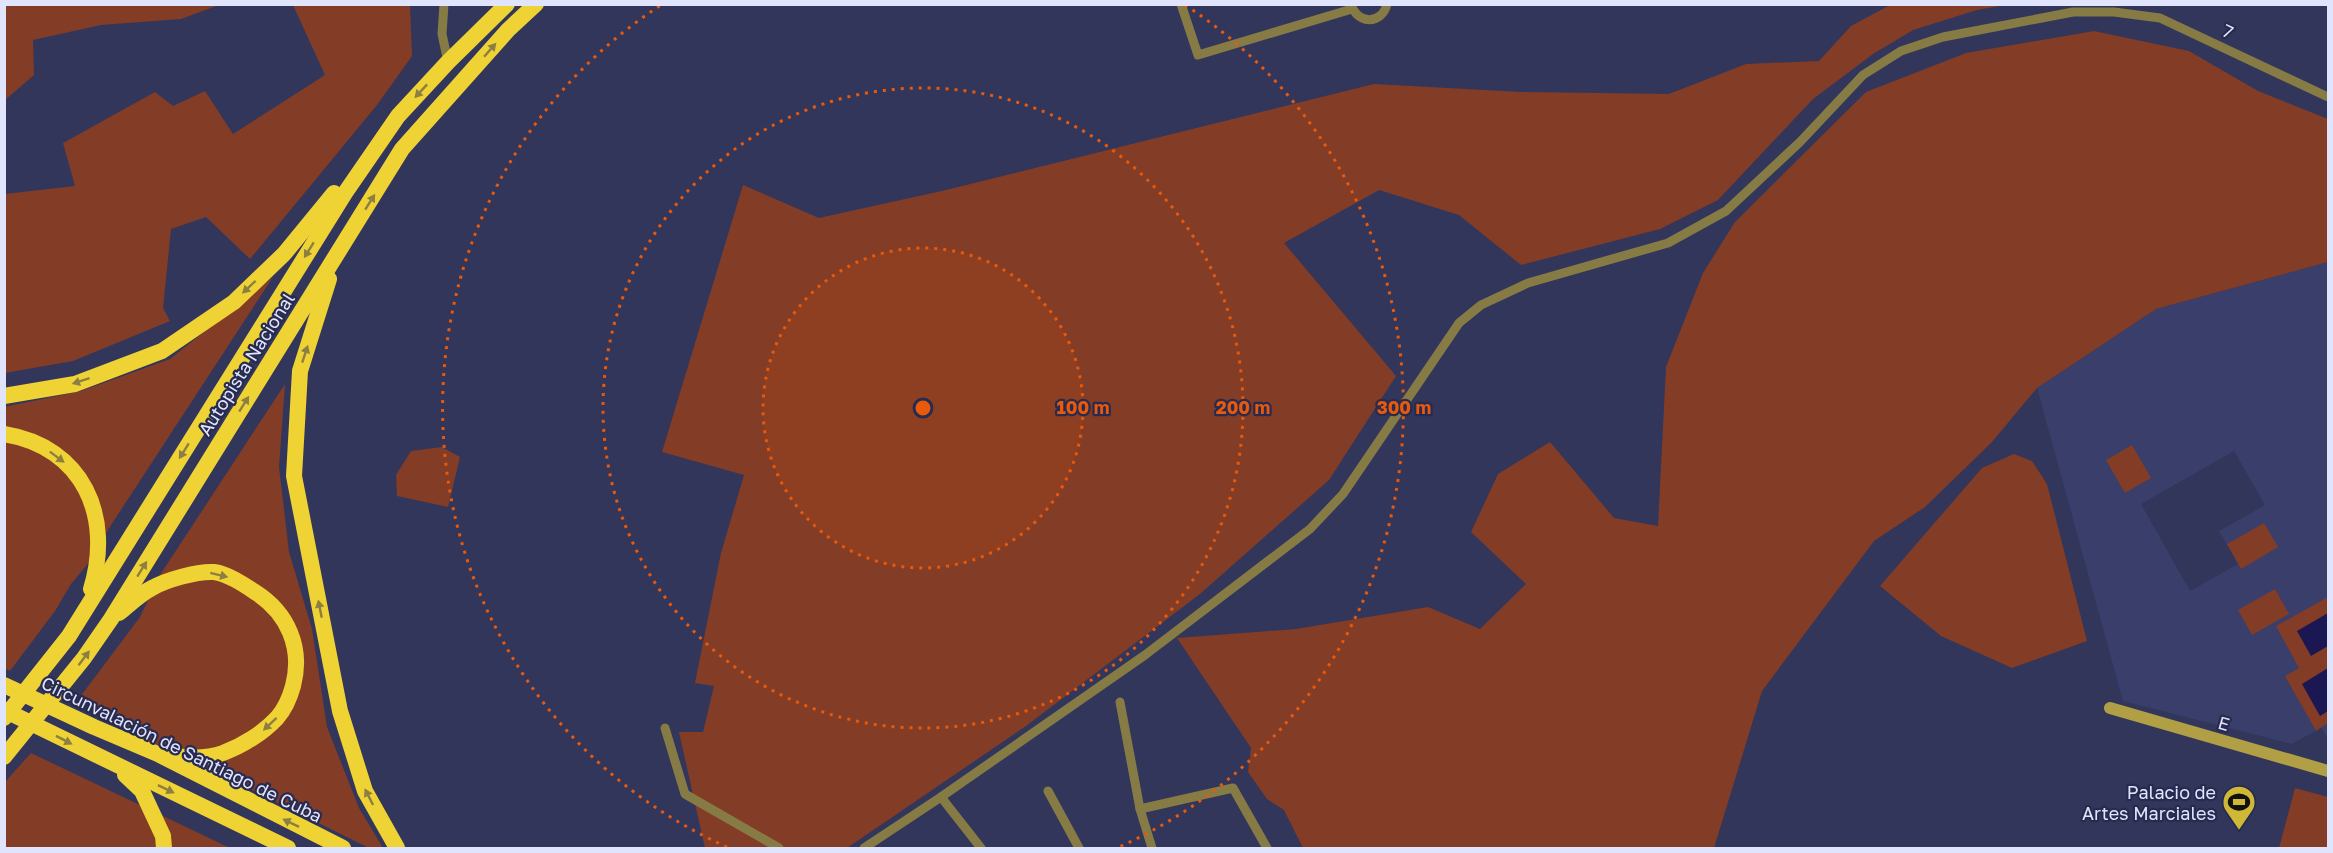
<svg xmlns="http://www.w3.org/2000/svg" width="2333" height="853" font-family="'Golos Text',sans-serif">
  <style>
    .built { fill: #3a3e6a; fill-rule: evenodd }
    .green { fill: #833c25 }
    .water { fill: #1a1753 }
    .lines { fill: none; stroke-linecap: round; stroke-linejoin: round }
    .street { stroke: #867b45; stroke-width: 9 }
    .secondary { stroke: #b09f44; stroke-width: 12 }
    .highway { stroke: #efd335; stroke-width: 16 }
    .oneway { fill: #8c7f42 }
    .ring { fill: none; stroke: #e8590c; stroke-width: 3; stroke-dasharray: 3 6 }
    .labels { text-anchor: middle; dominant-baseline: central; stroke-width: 4.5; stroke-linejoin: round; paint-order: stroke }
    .street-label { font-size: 18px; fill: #e0e4fc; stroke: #282b50 }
    .poi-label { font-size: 18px; fill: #e0e4fc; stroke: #282b50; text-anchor: end }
    .centre { fill: #e8590c; stroke: #282b50; stroke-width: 3 }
    .ring-label { font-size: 18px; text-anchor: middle; font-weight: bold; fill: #e8590c; stroke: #282b50; stroke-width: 4.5; stroke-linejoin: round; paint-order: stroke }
  </style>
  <rect width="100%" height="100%" fill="#32365b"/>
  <path class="built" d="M2328 262V739L2321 728 2292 744 2123 701 2037 388 2156 309ZM2234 451 2265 505 2219 531 2238 564 2190 591 2141 504Z"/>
  <g class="green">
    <path d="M5 4H219V5L181 19 101 25 33 40 34 75 5 100Z"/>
    <path d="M293 5H410L412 56 377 105 250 259 206 217 171 229 163 308 170 321 73 361 5 373V194L75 186 63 143 155 92 173 106 205 91 233 134 325 75Z"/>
    <path d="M1890 5H2005L1977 10 1913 30 1873 54 1813 99 1718 200 1660 229 1521 265 1459 215 1379 190 1284 243 1396 376 1329 480 1200 594 1026 726 847 848H705L679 732H703L714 686 695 683 721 553 744 475 662 452 743 185 819 218 946 190 1374 84 1521 92 1669 94 1746 64 1819 61 1851 26Z"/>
    <path d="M2094 31 2189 51 2258 91 2328 119V262L2156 309 2037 388 1992 442 1925 507 1874 541 1762 691 1714 848H1303L1284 810 1267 799 1248 772 1251 748 1177 638 1296 629 1428 607 1480 629 1526 584 1471 532 1498 474 1550 442 1614 518 1658 526 1666 367 1703 273 1735 222 1866 92 1966 53Z"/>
    <path d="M273 277 100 542 91 560 71 584 55 611 10 671 4 668V407L81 391 170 359Z"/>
    <path d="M285 384 279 467 289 552 312 629 327 727 359 808 383 848H369L171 750 156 747 80 697 140 617 160 575Z"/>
    <path d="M2132 445 2151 478 2125 493 2106 460Z"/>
    <path d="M442 447 460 457 448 507 397 496 396 475 411 451Z"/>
    <path d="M2014 454 2032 461 2047 484 2087 641 2012 668 1941 636 1880 586 1982 468Z"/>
    <path d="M2264 523 2278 547 2241 569 2227 544Z"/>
    <path d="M2275 589 2289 614 2252 635 2238 610Z"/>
    <path d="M2328 597V723L2316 731 2285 676 2299 668 2276 626Z"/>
    <path d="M31 753 230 848H5V782Z"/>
    <path d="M2295 788 2328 797V848H2279Z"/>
  </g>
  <g class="water">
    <path d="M2328 613V646L2311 656 2297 631Z"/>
    <path d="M2328 668V711L2320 716 2302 684Z"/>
  </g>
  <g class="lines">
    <g class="street">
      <path d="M444 4 442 34 448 62"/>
      <path d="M1181 4 1198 55 1352 9"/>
      <path d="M1351 4C1357 25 1382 25 1387 4"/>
      <path d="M1120 702 1140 809 1152 848"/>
      <path d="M665 728 685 794 779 848"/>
      <path d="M1048 791 1079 848"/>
      <path d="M941 797 981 848"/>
      <path d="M1140 809 1233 788 1267 848"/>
      <path d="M864 848 941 797 1145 655 1310 529 1343 494 1459 323 1481 305 1528 283 1668 243 1726 211 1800 142 1863 75 1901 51 1943 37 2073 12H2114L2160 18 2328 97"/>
    </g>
    <path class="secondary" d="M2110 708 2328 771"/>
    <g class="highway">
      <path d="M329 279 300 371 294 476 340 711 365 791 397 848"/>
      <path d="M4 396 75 384 162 351 234 302 284 254 334 193"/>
      <path d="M4 434C84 447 113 517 91 589"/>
      <path d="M119 613C129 605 140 594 152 588 166 580 197 571 214 572 228 574 243 584 255 592 288 613 303 648 293 686 290 697 284 710 277 718 263 733 242 746 223 753 202 760 181 757 160 755"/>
      <path d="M4 685 94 727 160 755 343 848"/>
      <path d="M4 710 288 848"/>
      <path d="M4 718 69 636 345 193 398 116 448 62 507 4"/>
      <path d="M4 757 84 658 111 619 402 149 508 30 536 4"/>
      <path d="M125 775 142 791 163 836 164 848"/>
    </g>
  </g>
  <defs><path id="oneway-solid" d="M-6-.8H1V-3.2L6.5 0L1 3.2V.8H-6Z" transform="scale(1.5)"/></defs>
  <g class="oneway">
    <use href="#oneway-solid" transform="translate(490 50) rotate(-49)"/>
    <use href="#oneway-solid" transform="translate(421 91) rotate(133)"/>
    <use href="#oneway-solid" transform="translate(370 202) rotate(-58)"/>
    <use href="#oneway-solid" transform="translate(309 250) rotate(122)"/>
    <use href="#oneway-solid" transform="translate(249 287) rotate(137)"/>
    <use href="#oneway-solid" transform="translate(305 354) rotate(-72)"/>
    <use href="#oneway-solid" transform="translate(81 381) rotate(162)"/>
    <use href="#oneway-solid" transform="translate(244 404) rotate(-58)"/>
    <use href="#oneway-solid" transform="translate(184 451) rotate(122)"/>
    <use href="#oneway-solid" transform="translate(57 457) rotate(37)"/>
    <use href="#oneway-solid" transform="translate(142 569) rotate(-58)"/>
    <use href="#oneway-solid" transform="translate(219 575) rotate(14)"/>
    <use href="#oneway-solid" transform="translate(320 609) rotate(-101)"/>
    <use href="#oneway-solid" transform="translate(84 658) rotate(-53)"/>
    <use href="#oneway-solid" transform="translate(270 724) rotate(137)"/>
    <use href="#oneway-solid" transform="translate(64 740) rotate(27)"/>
    <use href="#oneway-solid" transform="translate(166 789) rotate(26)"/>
    <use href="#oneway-solid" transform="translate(369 797) rotate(-117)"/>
    <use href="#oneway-solid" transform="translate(291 823) rotate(-154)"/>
  </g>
  <circle cx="923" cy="408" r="160" fill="#e8590c" fill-opacity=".12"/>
  <g class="ring">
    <circle cx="923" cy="408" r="160"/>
    <circle cx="923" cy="408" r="320"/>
    <path d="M727 847A481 481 0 0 1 661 5M1185 5A481 481 0 0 1 1119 847"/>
  </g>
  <defs>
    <g id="stadium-pin" transform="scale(1.725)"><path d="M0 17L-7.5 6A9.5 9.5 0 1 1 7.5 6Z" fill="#d0b837" stroke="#282b50"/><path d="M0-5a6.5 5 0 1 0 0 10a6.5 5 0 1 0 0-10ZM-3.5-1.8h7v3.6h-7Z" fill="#111"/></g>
  </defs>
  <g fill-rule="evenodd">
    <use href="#stadium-pin" x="2239" y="802"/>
  </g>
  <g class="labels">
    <g class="street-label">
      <text transform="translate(2228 31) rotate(25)">7</text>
      <text transform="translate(246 364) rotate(-58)">Autopista Nacional</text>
      <text transform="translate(2224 723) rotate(16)">E</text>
      <text transform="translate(182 749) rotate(26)">Circunvalación de Santiago de Cuba</text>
    </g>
    <g class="poi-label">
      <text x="2216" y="792">Palacio de<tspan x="2216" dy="21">Artes Marciales</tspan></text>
    </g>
  </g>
  <circle cx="923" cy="408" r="9" class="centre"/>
  <g class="ring-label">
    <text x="1083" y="414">100 m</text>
    <text x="1243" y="414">200 m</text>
    <text x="1404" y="414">300 m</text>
  </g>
  <rect width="2333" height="853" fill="none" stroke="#e0e4fc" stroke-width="12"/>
</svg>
